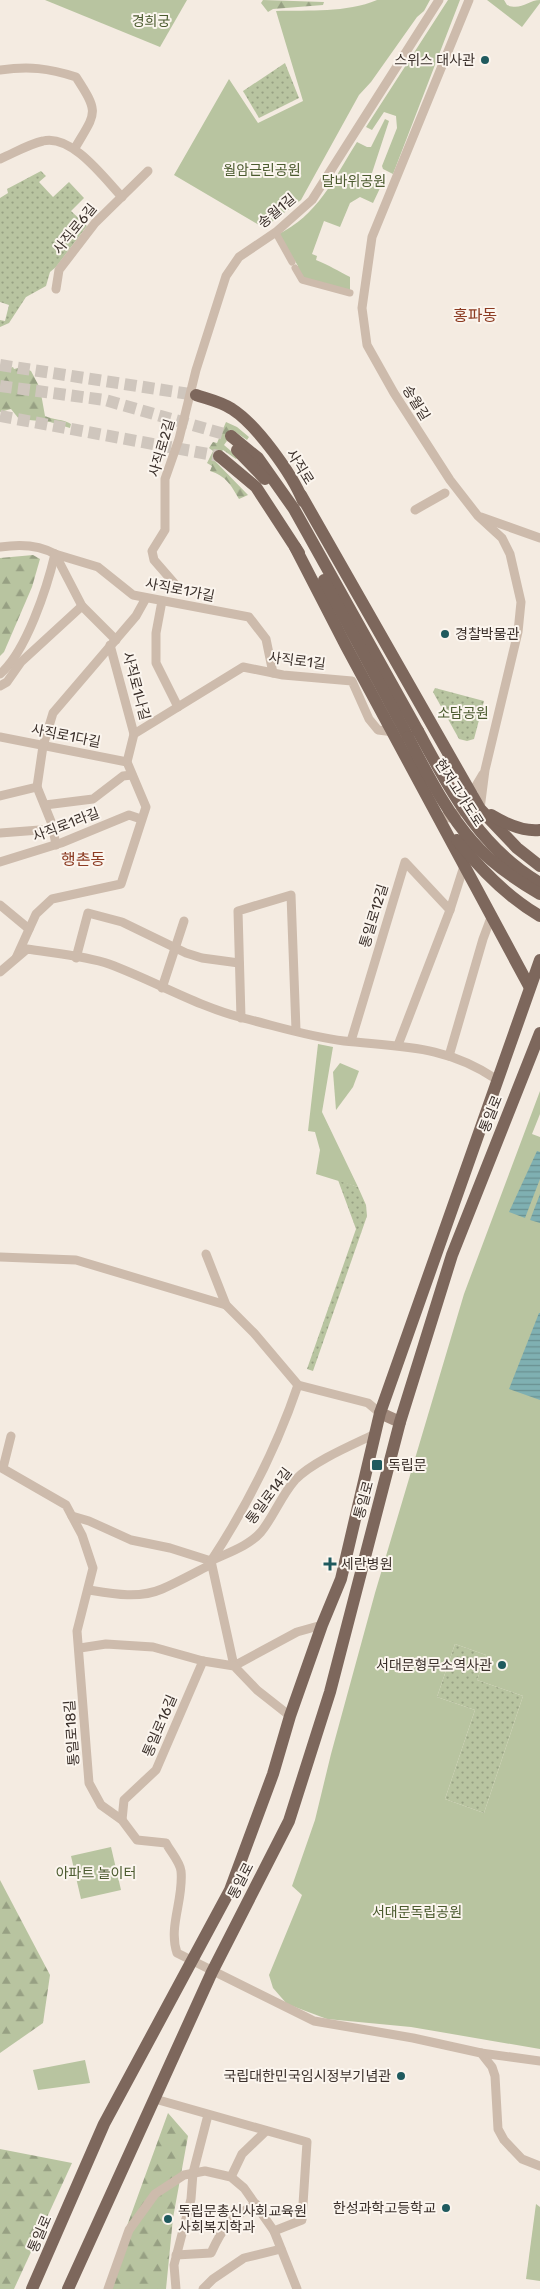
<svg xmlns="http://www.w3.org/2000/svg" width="540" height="2289" font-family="Rubik,'Noto Sans KR',sans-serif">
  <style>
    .grass { fill: url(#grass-dots) }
    .forest { fill: url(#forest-firs) }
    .park { fill: #b8c4a0; fill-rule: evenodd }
    .water { fill: url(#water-rules) }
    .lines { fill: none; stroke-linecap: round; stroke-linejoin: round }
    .primary-tunnel { stroke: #cfc6bd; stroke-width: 12; stroke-dasharray: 12 6; stroke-linecap: butt }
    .pedestrian { stroke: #cdbbac; stroke-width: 7 }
    .minor { stroke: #cdbbac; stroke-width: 9 }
    .secondary { stroke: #a18a7d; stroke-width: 12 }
    .primary { stroke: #7d675c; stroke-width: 12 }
    .primary-bridge { stroke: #7d675c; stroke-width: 12 }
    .poi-dot { fill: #1f5a5e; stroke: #fbf5ee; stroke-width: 2 }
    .labels { text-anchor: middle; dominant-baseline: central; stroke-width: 4; stroke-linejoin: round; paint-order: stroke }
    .park-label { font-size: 14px; fill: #4a5a2e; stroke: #fbf5ee }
    .poi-label { font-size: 14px; fill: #3b302b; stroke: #fbf5ee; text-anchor: end }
    .street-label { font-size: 14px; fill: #3b302b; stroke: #fbf5ee }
    .quarter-label { font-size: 16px; fill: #8c3b22; stroke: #fbf5ee }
  </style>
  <defs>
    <pattern id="grass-dots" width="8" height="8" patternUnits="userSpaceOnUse" patternTransform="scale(1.25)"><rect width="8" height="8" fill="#b8c4a0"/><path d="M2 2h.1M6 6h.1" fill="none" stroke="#97a083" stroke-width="1.8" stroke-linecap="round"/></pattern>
    <pattern id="forest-firs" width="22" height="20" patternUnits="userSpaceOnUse" patternTransform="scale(1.25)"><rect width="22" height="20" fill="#b8c4a0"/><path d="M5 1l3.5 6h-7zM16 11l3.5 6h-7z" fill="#97a083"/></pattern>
    <pattern id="water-rules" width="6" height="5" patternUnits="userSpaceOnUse" patternTransform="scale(1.25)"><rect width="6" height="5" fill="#7fb0b2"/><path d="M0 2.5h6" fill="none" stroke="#699091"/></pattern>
  </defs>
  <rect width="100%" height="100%" fill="#f4ebe1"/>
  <g class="grass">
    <path d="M285 63 299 98 259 118 243 91Z"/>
    <path d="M41 171 46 176 39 182 53 197 69 182 84 198 71 211 87 226 56 267 50 272 46 286 26 297 9 323 0 327V320L5 321 9 305 0 302V198L8 193 7 189Z"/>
    <path d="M435 688 484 701 474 739 467 741 459 739 433 692Z"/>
    <path d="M338 1180 358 1187 366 1205 367 1216 313 1371 307 1369 356 1229Z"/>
    <path d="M455 1644 486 1655 477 1680 523 1696 484 1813 445 1799 475 1710 437 1697Z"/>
  </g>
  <g class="forest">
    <path d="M263 0 324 2 323 5 273 9 268 12 261 3Z"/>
    <path d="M13 367 14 369 22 367 31 371 40 388 45 416C53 420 64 419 71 424L70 428 50 422 19 419 11 409 0 412V371Z"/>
    <path d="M226 422 237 427 249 437 247 440 234 431 224 445 238 457 236 459 223 450 215 461 248 495 239 499C231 485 226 476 210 471L212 466 207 463 213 451 209 448 213 442 217 443Z"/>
    <path d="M33 555 40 559 32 587 4 652 0 656V558Z"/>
    <path d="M0 1880 50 1975 43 2023 0 2053Z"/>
    <path d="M168 2113 188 2136 173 2218 166 2289H104Z"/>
    <path d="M0 2149 72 2163 14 2289H0Z"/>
  </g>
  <g class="park">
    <path d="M45 0H187L160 47Z"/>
    <path d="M377 0H430L424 11 417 17 371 82 359 95 301 200 264 228 174 175 229 79 258 123 303 101 276 11C309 10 346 13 377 0Z"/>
    <path d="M448 0H460L393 174 383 169 382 166 397 128 396 116 384 112 372 130 366 127Z"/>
    <path d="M487 0H504L507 5C521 11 528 0 540 0V3L522 27Z"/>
    <path d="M385 119 389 121 371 176 381 186 373 203 360 197 350 203 340 227 324 221 312 254 317 256 316 260C329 265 338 271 350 277V293L302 280 295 268 298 266 295 261 292 262 277 235C318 215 333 180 357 142L367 147H371Z"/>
    <path d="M318 1044 333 1047 322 1112 358 1187 316 1174 320 1150 315 1132 308 1131Z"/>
    <path d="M340 1063 359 1071 353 1087 336 1110 333 1072Z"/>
    <path d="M540 1091V1114L532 1134 540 1137V2049L411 2027 327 2019 287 2004 273 1988 269 1975 302 1895 292 1886 315 1820 331 1754 375 1593 464 1294ZM455 1644 486 1655 477 1680 523 1696 484 1813 445 1799 475 1710 437 1697Z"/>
    <path d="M111 1847 121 1890 81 1899 71 1856Z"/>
    <path d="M85 2060 90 2083 38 2090 33 2070Z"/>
    <path d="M536 2204 540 2207V2281L526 2279Z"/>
  </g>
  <g class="water">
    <path d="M537 1151 540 1152V1179L525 1218 509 1212Z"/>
    <path d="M540 1194V1223L530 1220Z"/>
    <path d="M539 1313H540V1400L509 1389Z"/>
  </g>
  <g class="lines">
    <g class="primary-tunnel">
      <path d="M0 365 196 395"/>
      <path d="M0 386 105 400 231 436"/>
      <path d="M0 416 219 456"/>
    </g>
    <g class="pedestrian">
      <path d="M277 235 292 262"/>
      <path d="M295 268 302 280 350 293"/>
    </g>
    <g class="minor">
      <path d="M469 0 372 237 362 308 367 345 394 393 450 480 478 516 502 538 510 554 521 602 518 632 485 770 480 809"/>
      <path d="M0 70C29 66 48 68 76 77 100 114 96 112 75 148"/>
      <path d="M0 159C14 153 29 144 43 141 72 134 104 178 122 197"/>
      <path d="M56 289 59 270 95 223 148 171"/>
      <path d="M415 510 445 493"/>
      <path d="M481 517 540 538"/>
      <path d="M0 547C19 544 38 544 55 554 47 588 26 652 0 674"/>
      <path d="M55 554 98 567 133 595 249 617 266 639 273 673"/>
      <path d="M55 554 82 606 116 640"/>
      <path d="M174 583 154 560 152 551 165 530V479L179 439 196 370 226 276 239 257 276 232 312 200 439 0"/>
      <path d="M162 601 156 633V663L178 707"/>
      <path d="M110 645 134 734"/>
      <path d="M0 686 7 682 21 662 82 606"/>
      <path d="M0 737 127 762"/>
      <path d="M37 787 52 824 56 845"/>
      <path d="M0 796 37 787 43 746 53 713 136 616 146 598"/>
      <path d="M45 805 93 799 123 776 132 775"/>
      <path d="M445 816 450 818 461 811 483 774"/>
      <path d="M0 833 53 829"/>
      <path d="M0 862 61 843 129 815 141 819"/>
      <path d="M0 905 29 929"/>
      <path d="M16 958 36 914 52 899 121 884 146 807 127 762 134 734 243 667 283 675 352 681 369 719 378 730 394 732"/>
      <path d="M76 958 88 913 122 922 186 953 202 958 239 963"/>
      <path d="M0 972 27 949C52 953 87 956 109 964 155 981 196 1006 243 1018 276 1026 310 1037 344 1041 401 1047 446 1045 496 1079"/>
      <path d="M162 988 184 921"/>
      <path d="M241 1018 238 911 291 895 296 1030"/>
      <path d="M351 1041 405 862 450 910"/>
      <path d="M398 1045 450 910 464 866"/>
      <path d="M449 1056 483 939 492 915"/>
      <path d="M206 1254 226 1305 254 1333 298 1385 368 1403 380 1413"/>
      <path d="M0 1257 76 1260 226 1305"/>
      <path d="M0 1467 66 1505 82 1535 93 1568 77 1631 89 1783 101 1805 122 1820 137 1840 166 1843C170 1851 180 1862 181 1871 184 1899 168 1927 177 1953L314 2021 413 2038 481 2053 492 2067 495 2076 498 2129 504 2140 522 2159 540 2166"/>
      <path d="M3 1468 11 1436"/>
      <path d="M72 1516 89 1521 131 1540 170 1548 211 1561C227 1553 249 1546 261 1532 274 1516 281 1496 295 1480 312 1462 352 1445 375 1434"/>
      <path d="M211 1561 234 1666 297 1632 322 1625"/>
      <path d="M211 1561C247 1506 277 1447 298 1385"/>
      <path d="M89 1590C113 1594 139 1599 162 1589 178 1582 194 1573 210 1565"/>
      <path d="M80 1648 106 1644 153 1647 203 1661 234 1666 257 1690 290 1716"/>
      <path d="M122 1820 124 1800 156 1770 203 1661"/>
      <path d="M481 2053 540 2061"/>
      <path d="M155 2099 307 2142 302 2220 274 2231"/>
      <path d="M231 2177 242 2154 266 2131"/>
      <path d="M176 2255 211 2253C224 2225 229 2219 256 2204"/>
      <path d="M108 2289 129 2230 155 2194 184 2175 205 2171 231 2177 244 2188 274 2231 297 2289"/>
      <path d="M176 2289 174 2265 191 2199 193 2173 208 2115"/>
      <path d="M203 2289 213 2279 244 2258 281 2249"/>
    </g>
    <path class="secondary" d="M380 1413 400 1422"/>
    <g class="primary">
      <path d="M196 395C208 399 222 402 232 409 257 425 292 474 303 501"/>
      <path d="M231 436 258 458 294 509 418 731"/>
      <path d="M237 450 265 479"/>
      <path d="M219 456 256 487 299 553"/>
      <path d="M301 495 480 809 517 848 540 866"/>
      <path d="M295 547 346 646 529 986"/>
      <path d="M324 580 408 737"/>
      <path d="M491 815C506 824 523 832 540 830"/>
      <path d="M457 840C481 870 507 897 540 916"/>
      <path d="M32 2289 104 2124 230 1890 273 1774 290 1716 322 1625 341 1579 380 1413 540 960"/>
      <path d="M68 2289 212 1972 289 1821 330 1692 400 1422 452 1255 540 1033"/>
    </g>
    <g class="primary-bridge">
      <path d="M418 731C451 791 479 847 540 883"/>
      <path d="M408 737C427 773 446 812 473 842 491 863 516 880 540 894"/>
    </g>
  </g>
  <g class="poi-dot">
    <circle cx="485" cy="60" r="5"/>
    <circle cx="445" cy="634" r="5"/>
    <rect x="371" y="1459" width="12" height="12" rx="2.5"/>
    <path d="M327.5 1556.5h5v5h5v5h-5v5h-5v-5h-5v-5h5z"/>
    <circle cx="502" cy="1665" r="5"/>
    <circle cx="401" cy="2076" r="5"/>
    <circle cx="446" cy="2208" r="5"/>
    <circle cx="168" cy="2219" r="5"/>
  </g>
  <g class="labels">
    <g class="park-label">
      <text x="151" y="21">경희궁</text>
      <text x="262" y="170">월암근린공원</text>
      <text x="354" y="181">달바위공원</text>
      <text x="463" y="713">소담공원</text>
      <text x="96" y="1873">아파트 놀이터</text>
      <text x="417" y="1912">서대문독립공원</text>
    </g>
    <g class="poi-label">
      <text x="475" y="60">스위스 대사관</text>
      <text x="455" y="634" text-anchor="start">경찰박물관</text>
      <text x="388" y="1465" text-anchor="start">독립문</text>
      <text x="341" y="1564" text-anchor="start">세란병원</text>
      <text x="492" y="1665">서대문형무소역사관</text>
      <text x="391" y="2076">국립대한민국임시정부기념관</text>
      <text x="436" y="2208">한성과학고등학교</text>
      <text x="178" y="2211" text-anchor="start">독립문총신사회교육원<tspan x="178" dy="16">사회복지학과</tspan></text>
    </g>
    <g class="street-label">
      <text transform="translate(277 211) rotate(-40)">송월1길</text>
      <text transform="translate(75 229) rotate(-51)">사직로6길</text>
      <text transform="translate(416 403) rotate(58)">송월길</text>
      <text transform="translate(162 448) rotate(-74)">사직로2길</text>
      <text transform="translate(300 467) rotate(58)">사직로</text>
      <text transform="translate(180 590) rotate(11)">사직로1가길</text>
      <text transform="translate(297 661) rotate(7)">사직로1길</text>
      <text transform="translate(136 686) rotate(75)">사직로1나길</text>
      <text transform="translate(66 736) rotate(11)">사직로1다길</text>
      <text transform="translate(459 793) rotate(57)">현저고가도로</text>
      <text transform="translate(66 825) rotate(-21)">사직로1라길</text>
      <text transform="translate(374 916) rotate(-73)">통일로12길</text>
      <text transform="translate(491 1114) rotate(-68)">통일로</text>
      <text transform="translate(269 1496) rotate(-53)">통일로14길</text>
      <text transform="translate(364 1500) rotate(-75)">통일로</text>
      <text transform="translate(160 1726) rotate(-67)">통일로16길</text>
      <text transform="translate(72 1733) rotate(-94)">통일로18길</text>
      <text transform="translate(241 1881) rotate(-63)">통일로</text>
      <text transform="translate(40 2234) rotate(-67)">통일로</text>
    </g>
    <g class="quarter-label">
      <text x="475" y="315">홍파동</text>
      <text x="83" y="859">행촌동</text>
    </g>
  </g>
</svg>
